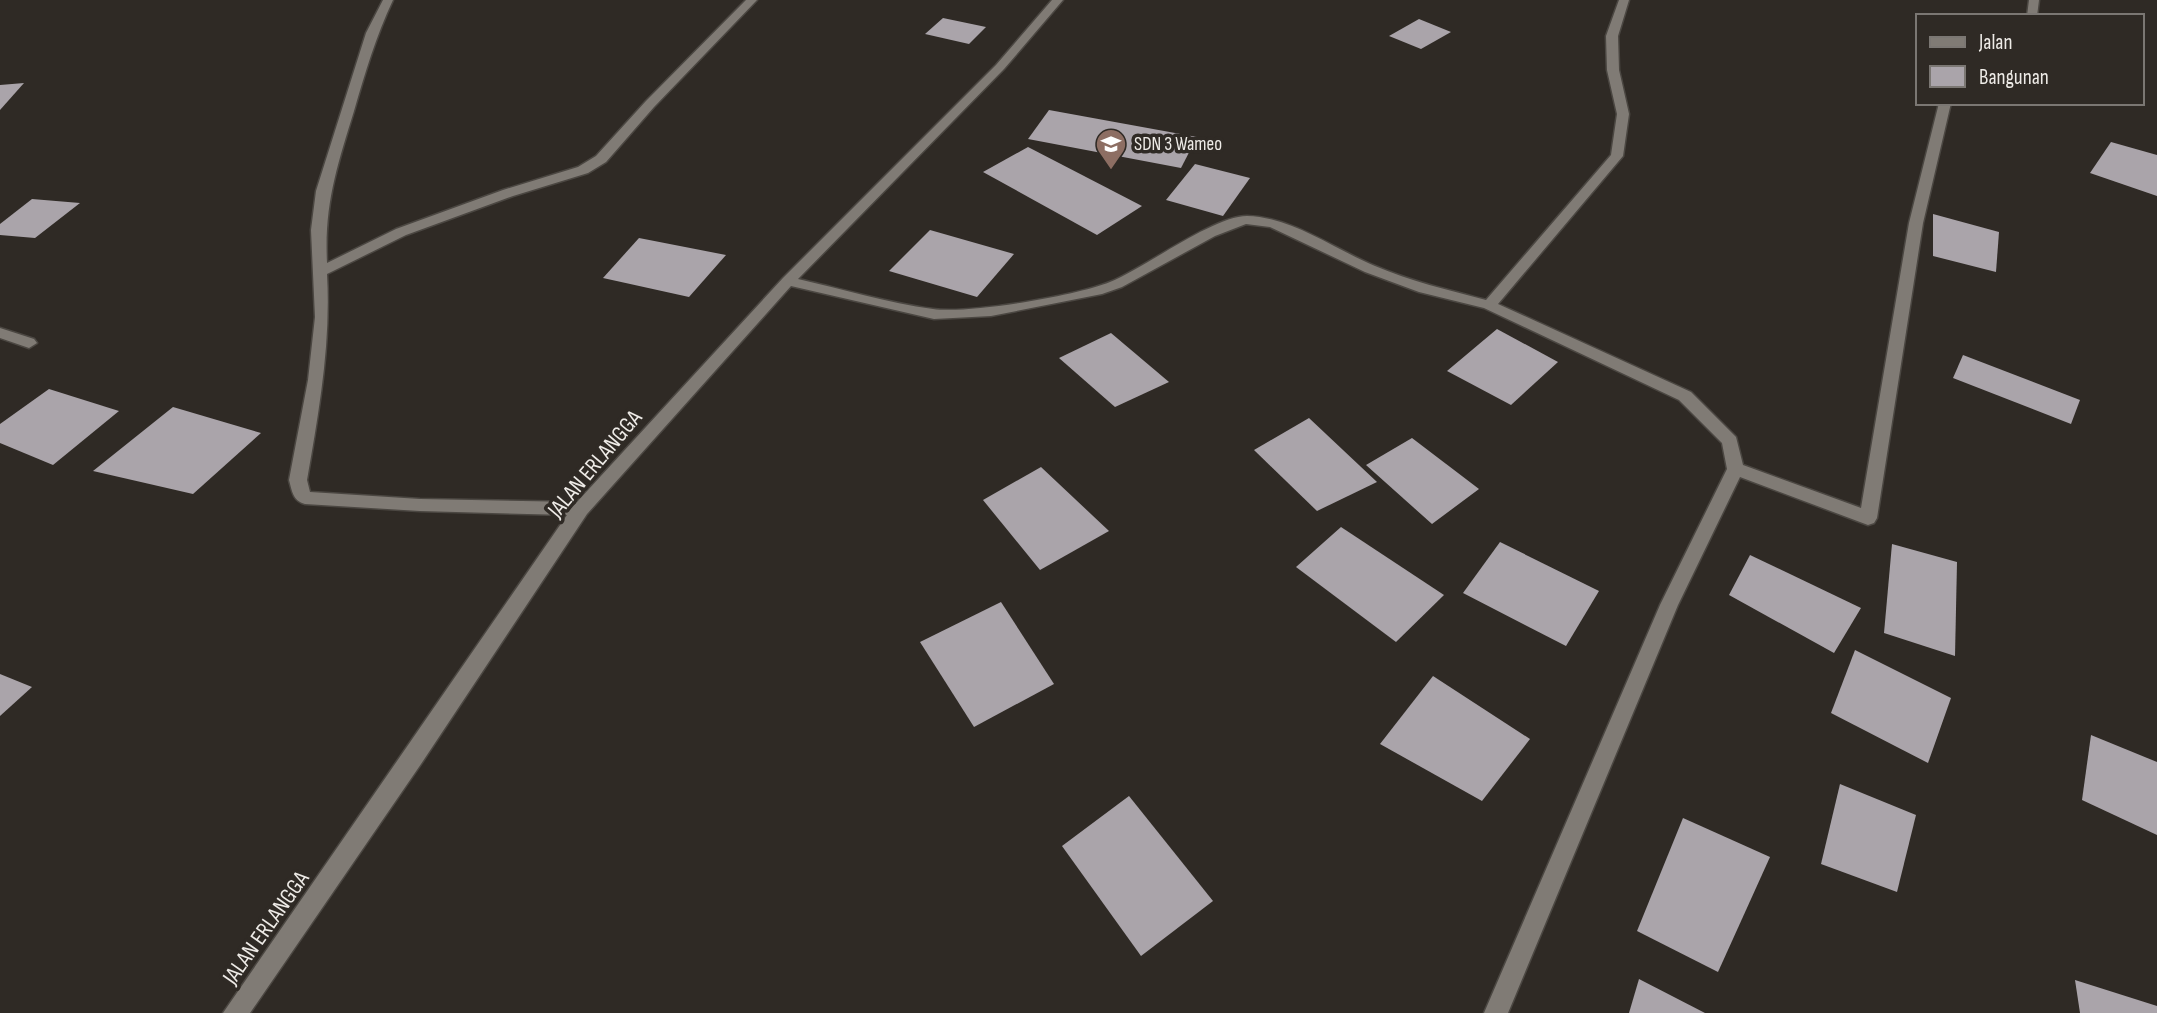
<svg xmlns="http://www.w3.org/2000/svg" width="2157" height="1013" font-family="'Sofia Sans Condensed',sans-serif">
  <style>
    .building { fill: #aaa4aa }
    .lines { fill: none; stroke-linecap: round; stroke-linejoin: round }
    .minor-casing { stroke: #4b4742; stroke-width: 3 }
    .minor { fill: #807b75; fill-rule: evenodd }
    .labels { text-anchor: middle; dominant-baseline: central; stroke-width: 7; stroke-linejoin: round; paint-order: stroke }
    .far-poi-label { font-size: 19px; fill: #eeebe7; stroke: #2f2a25; text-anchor: start }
    .street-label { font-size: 23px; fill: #eeebe7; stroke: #2f2a25 }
  </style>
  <rect width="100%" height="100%" fill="#2f2a25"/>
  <g class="building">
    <path d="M943 18 986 27 969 44 925 34Z"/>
    <path d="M1419 19 1451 32 1421 49 1389 36Z"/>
    <path d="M24 83 0 110V85Z"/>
    <path d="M1049 110 1197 137 1181 168 1028 139Z"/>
    <path d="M2111 142 2157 155V196L2090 173Z"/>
    <path d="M1028 147 1142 206 1097 235 983 172Z"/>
    <path d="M1195 164 1250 178 1223 216 1166 200Z"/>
    <path d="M32 199 80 203 35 238 0 235V224Z"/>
    <path d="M1933 214 1999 232 1996 272 1933 256Z"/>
    <path d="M930 230 1014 254 977 297 889 271Z"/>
    <path d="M639 238 726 255 689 297 603 278Z"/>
    <path d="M1497 329 1558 362 1511 405 1447 371Z"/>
    <path d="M1111 333 1169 382 1115 407 1059 358Z"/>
    <path d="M1963 355 2080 400 2071 424 1953 378Z"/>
    <path d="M49 389 119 411 53 465 0 443V424Z"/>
    <path d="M173 407 261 433 193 494 93 471Z"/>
    <path d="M1309 418 1377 482 1317 511 1254 450Z"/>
    <path d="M1412 438 1479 489 1432 524 1366 465Z"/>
    <path d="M1041 467 1109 531 1040 570 983 500Z"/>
    <path d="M1341 527 1444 595 1396 642 1296 567Z"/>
    <path d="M1500 542 1599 591 1566 646 1463 593Z"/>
    <path d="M1892 544 1957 562 1955 656 1884 633Z"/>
    <path d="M1750 555 1861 608 1834 653 1729 595Z"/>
    <path d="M1001 602 1054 684 974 727 920 642Z"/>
    <path d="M1855 650 1951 698 1928 763 1831 713Z"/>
    <path d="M0 674 32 687 0 716Z"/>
    <path d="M1433 676 1530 739 1482 801 1380 744Z"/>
    <path d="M2091 735 2157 762V835L2082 800Z"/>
    <path d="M1840 784 1916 815 1897 892 1821 864Z"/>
    <path d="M1129 796 1213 901 1141 956 1062 846Z"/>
    <path d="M1683 818 1770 857 1718 972 1637 931Z"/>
    <path d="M1639 979 1705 1013H1629Z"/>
    <path d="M2075 980 2157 1006V1013H2080Z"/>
  </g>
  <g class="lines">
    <g class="minor-casing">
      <g id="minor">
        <path d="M383 0H393C376 36 365 73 354 111 337 166 324 205 327 263L396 229 503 190 578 167 596 156 646 101 746 0H757L654 107 606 162 588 173 513 196 406 235 327 274C331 344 319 411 307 480L310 492 420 499 577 502 783 278 996 65 1052 0H1063L1004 69 798 279C842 289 888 303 933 309 969 314 1075 296 1110 282 1145 268 1213 216 1247 216 1292 217 1334 249 1375 266 1410 281 1448 290 1486 300L1611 155 1617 114 1607 70 1606 36 1619 0H1629L1618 36 1619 70 1629 114 1623 156 1498 304 1691 392 1736 437 1743 465 1861 508 1909 223 1939 103H1951L1923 223 1877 518 1874 523 1868 525 1740 477 1678 605 1508 1013H1484L1660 605 1727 469 1722 443 1679 400 1484 308 1419 292 1365 272 1270 227 1246 224 1215 236 1122 287 1102 294 991 316 934 319 791 286 587 514 421 764 250 1013H223L567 515 420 511 305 504C293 501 292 491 289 480L308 380 315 317 311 230 316 191 366 33Z"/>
        <path d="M2029 0H2039L2037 16H2027Z"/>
        <path d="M0 328 34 339 37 343 29 348 0 338Z"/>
      </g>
    </g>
    <use href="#minor" class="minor"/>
  </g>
  <defs>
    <g id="school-pin" transform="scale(1.575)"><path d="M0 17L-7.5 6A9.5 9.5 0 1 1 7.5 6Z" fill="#8d6e63" stroke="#2f2a25"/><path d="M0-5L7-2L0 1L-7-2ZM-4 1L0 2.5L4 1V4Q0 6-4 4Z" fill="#fff"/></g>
  </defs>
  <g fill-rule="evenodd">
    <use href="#school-pin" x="1111" y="144"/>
  </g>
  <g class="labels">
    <g class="far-poi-label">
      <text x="1134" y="144">SDN 3 Wameo</text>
    </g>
    <g class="street-label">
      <text transform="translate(595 464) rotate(-50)">JALAN ERLANGGA</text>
      <text transform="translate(266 928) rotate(-55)">JALAN ERLANGGA</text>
    </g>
  </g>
  <rect x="1916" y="14" width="228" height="91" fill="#2f2a25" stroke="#7b7773" stroke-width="2"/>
  <rect x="1930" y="37" width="35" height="10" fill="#807b75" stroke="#7b7773" stroke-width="2"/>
  <text x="1979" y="49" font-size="21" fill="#eeebe7">Jalan</text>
  <rect x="1930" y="66" width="35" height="21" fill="#aaa4aa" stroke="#7b7773" stroke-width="2"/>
  <text x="1979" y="84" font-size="21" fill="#eeebe7">Bangunan</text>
</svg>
